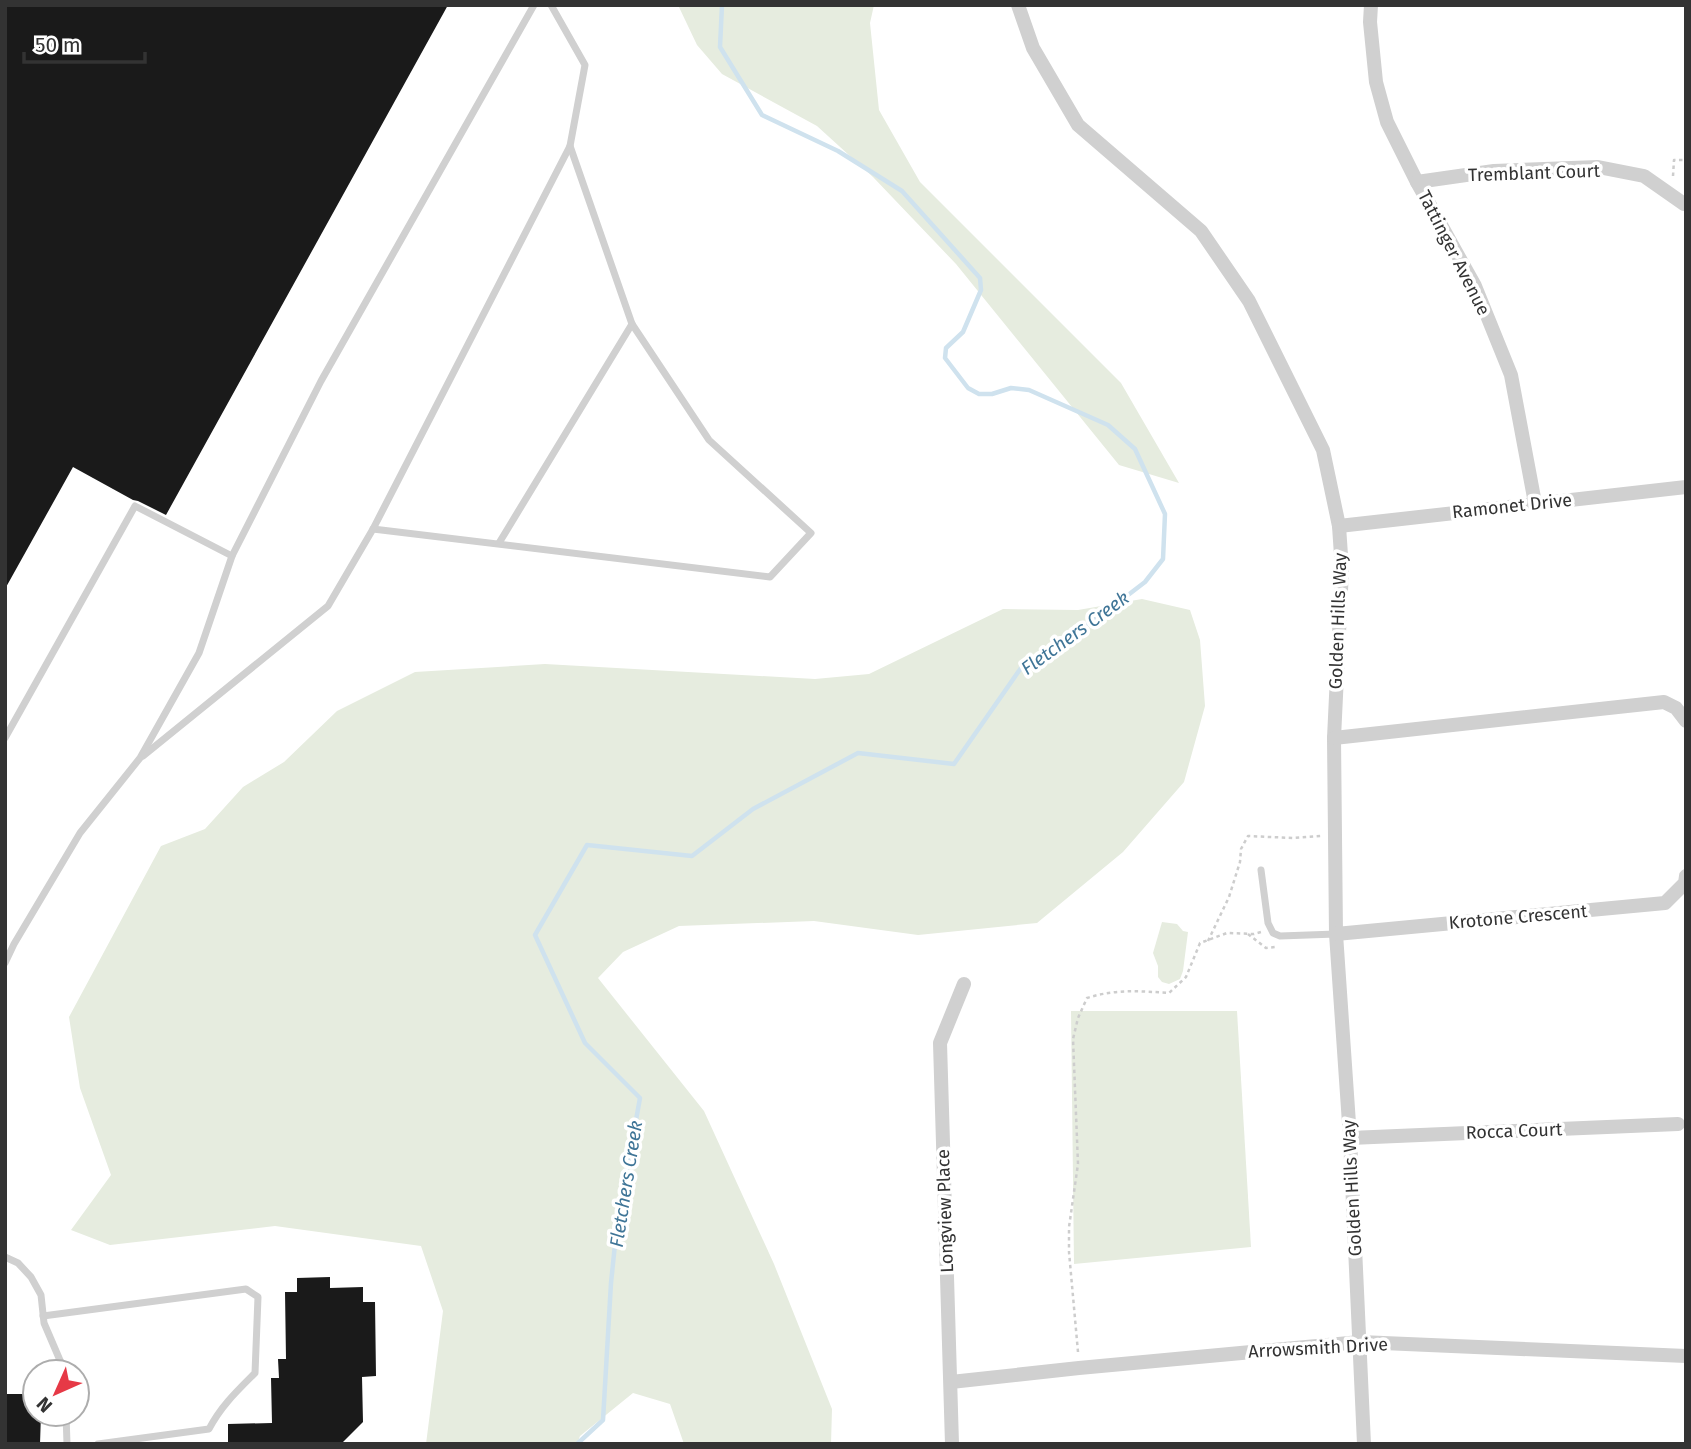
<svg xmlns="http://www.w3.org/2000/svg" width="1691" height="1449" font-family="'Fira Sans',sans-serif">
  <style>
    .green { fill: #e6ecdf }
    .lines { fill: none; stroke-linecap: round; stroke-linejoin: round }
    .stream { stroke: #cfe2ee; stroke-width: 4.5 }
    .building { fill: #1a1a1a }
    .path { stroke: #cdcdcd; stroke-width: 2.5; stroke-dasharray: 3.5 3.5; stroke-linecap: butt }
    .lane { stroke: #d0d0d0; stroke-width: 7 }
    .street { stroke: #d0d0d0; stroke-width: 14 }
    .labels { text-anchor: middle; dominant-baseline: central; stroke-width: 7; stroke-linejoin: round; paint-order: stroke }
    .street-label { font-size: 18px; fill: #333; stroke: #fff }
    .water-label { font-size: 19px; font-style: italic; fill: #3f7597; stroke: #fff }
  </style>
  <rect width="100%" height="100%" fill="#fff"/>
  <g class="green">
    <path d="M678 5H874L870 23 879 110 920 182 1121 383 1179 483 1119 465 956 264 873 177 817 126 722 74 697 45Z"/>
    <path d="M1142 599 1190 610 1200 640 1205 706 1184 782 1123 852 1037 923 918 935 814 921 679 926 623 952 598 978 704 1111 774 1264 832 1409 831 1444H684L670 1404 633 1393 580 1436 577 1444H426L443 1311 421 1246 275 1226 110 1245 71 1230 111 1175 80 1088 69 1017 161 846 205 829 243 787 284 762 337 711 415 672 545 664 815 679 869 674 1003 609 1078 610Z"/>
    <path d="M1162 922 1177 924 1183 931 1188 932 1183 971 1180 979 1169 984 1162 982 1158 977V966L1153 953Z"/>
    <path d="M1071 1011H1237L1251 1247 1074 1264Z"/>
  </g>
  <g class="lines">
    <path class="stream" d="M577 1444 603 1420 611 1283 617 1225 640 1098 585 1043 535 935 587 845 692 856 753 809 858 753 954 764 1021 668 1102 615 1145 582 1163 559 1165 514 1135 449 1108 425 1029 390 1011 388 992 394H979L968 388 945 358 946 348 963 332 981 290 980 278 902 191 838 151 762 115 720 47 722 5"/>
  </g>
  <g class="building">
    <path d="M5 5H448L166 515 138 501 133 500 73 467 5 589Z"/>
    <path d="M330 1277V1288L363 1287V1302H375L376 1376 362 1377 363 1422 341 1444H228V1424L272 1423 271 1378H279L278 1359H286L285 1292H297V1278Z"/>
    <path d="M5 1394H35V1414H41L40 1444H5Z"/>
  </g>
  <g class="lines">
    <g class="path">
      <path d="M1673 176 1674 160H1686"/>
      <path d="M1248 934 1266 948 1275 947"/>
      <path d="M1208 941 1229 897 1240 862 1241 849 1248 836 1293 838 1321 836"/>
      <path d="M1078 1352 1069 1252V1227L1078 1164 1073 1039 1078 1018 1087 998C1115 989 1140 991 1169 993L1186 977 1200 943 1227 933 1254 934 1261 932"/>
    </g>
    <g class="lane">
      <path d="M373 529 770 577 811 533 709 440 632 324 570 146"/>
      <path d="M499 543 632 324"/>
      <path d="M5 738 135 506 232 556"/>
      <path d="M143 756 328 606 373 529 570 146 585 65 551 5"/>
      <path d="M1261 870 1268 923 1273 933 1280 936 1336 934"/>
      <path d="M5 963 14 944 80 833 140 758 199 653 232 556 321 381 534 5"/>
      <path d="M5 1257 18 1263 31 1277 41 1295 44 1323 65 1372"/>
      <path d="M43 1316 246 1289 258 1297 255 1373C237 1391 221 1406 209 1429L98 1444"/>
      <path d="M66 1414 67 1444"/>
    </g>
    <g class="street">
      <path d="M1018 5 1033 48 1078 125 1201 231 1249 301 1323 450 1339 526 1342 570 1334 738 1336 934 1350 1138 1364 1444"/>
      <path d="M1371 5 1370 22 1376 82 1387 122 1417 182 1475 286 1511 375 1535 503"/>
      <path d="M1417 182 1494 171 1598 167 1644 176 1684 204"/>
      <path d="M1339 526 1686 487"/>
      <path d="M1334 738 1664 702 1676 708 1686 721"/>
      <path d="M1336 934 1665 903 1685 883 1686 876"/>
      <path d="M1350 1138 1678 1124"/>
      <path d="M951 1382 1079 1368 1360 1342 1686 1356"/>
      <path d="M952 1444 940 1043 964 984"/>
    </g>
  </g>
  <g class="labels">
    <g class="street-label">
      <text transform="translate(1534 173) rotate(-2)">Tremblant Court</text>
      <text transform="translate(1454 253) rotate(63)">Tattinger Avenue</text>
      <text transform="translate(1512 506) rotate(-6)">Ramonet Drive</text>
      <text transform="translate(1338 621) rotate(-88)">Golden Hills Way</text>
      <text transform="translate(1518 917) rotate(-5)">Krotone Crescent</text>
      <text transform="translate(1514 1131) rotate(-2)">Rocca Court</text>
      <text transform="translate(1352 1188) rotate(-93)">Golden Hills Way</text>
      <text transform="translate(945 1211) rotate(-92)">Longview Place</text>
      <text transform="translate(1318 1348) rotate(-3)">Arrowsmith Drive</text>
    </g>
    <g class="water-label">
      <text transform="translate(1075 633) rotate(-36)">Fletchers Creek</text>
      <text transform="translate(626 1184) rotate(-81)">Fletchers Creek</text>
    </g>
  </g>
  <rect width="1691" height="1449" fill="none" stroke="#333333" stroke-width="14"/>
  <g transform="translate(56 1393) rotate(225)"><circle r="33" fill="#ffffff" stroke="#adadad" stroke-width="2"/>
  <path d="M0-5L12 26L0 18L-12 26Z" fill="#e63946"/>
  <text y="-10" font-size="19" font-weight="bold" text-anchor="middle" fill="#333333">N</text>
  </g>
  <path d="M24 52v10h121v-10" fill="none" stroke="#333333" stroke-width="3.5"/>
  <text x="35" y="52" font-size="21" fill="#333333" stroke="#ffffff" stroke-width="5" paint-order="stroke">50 m</text>
</svg>
